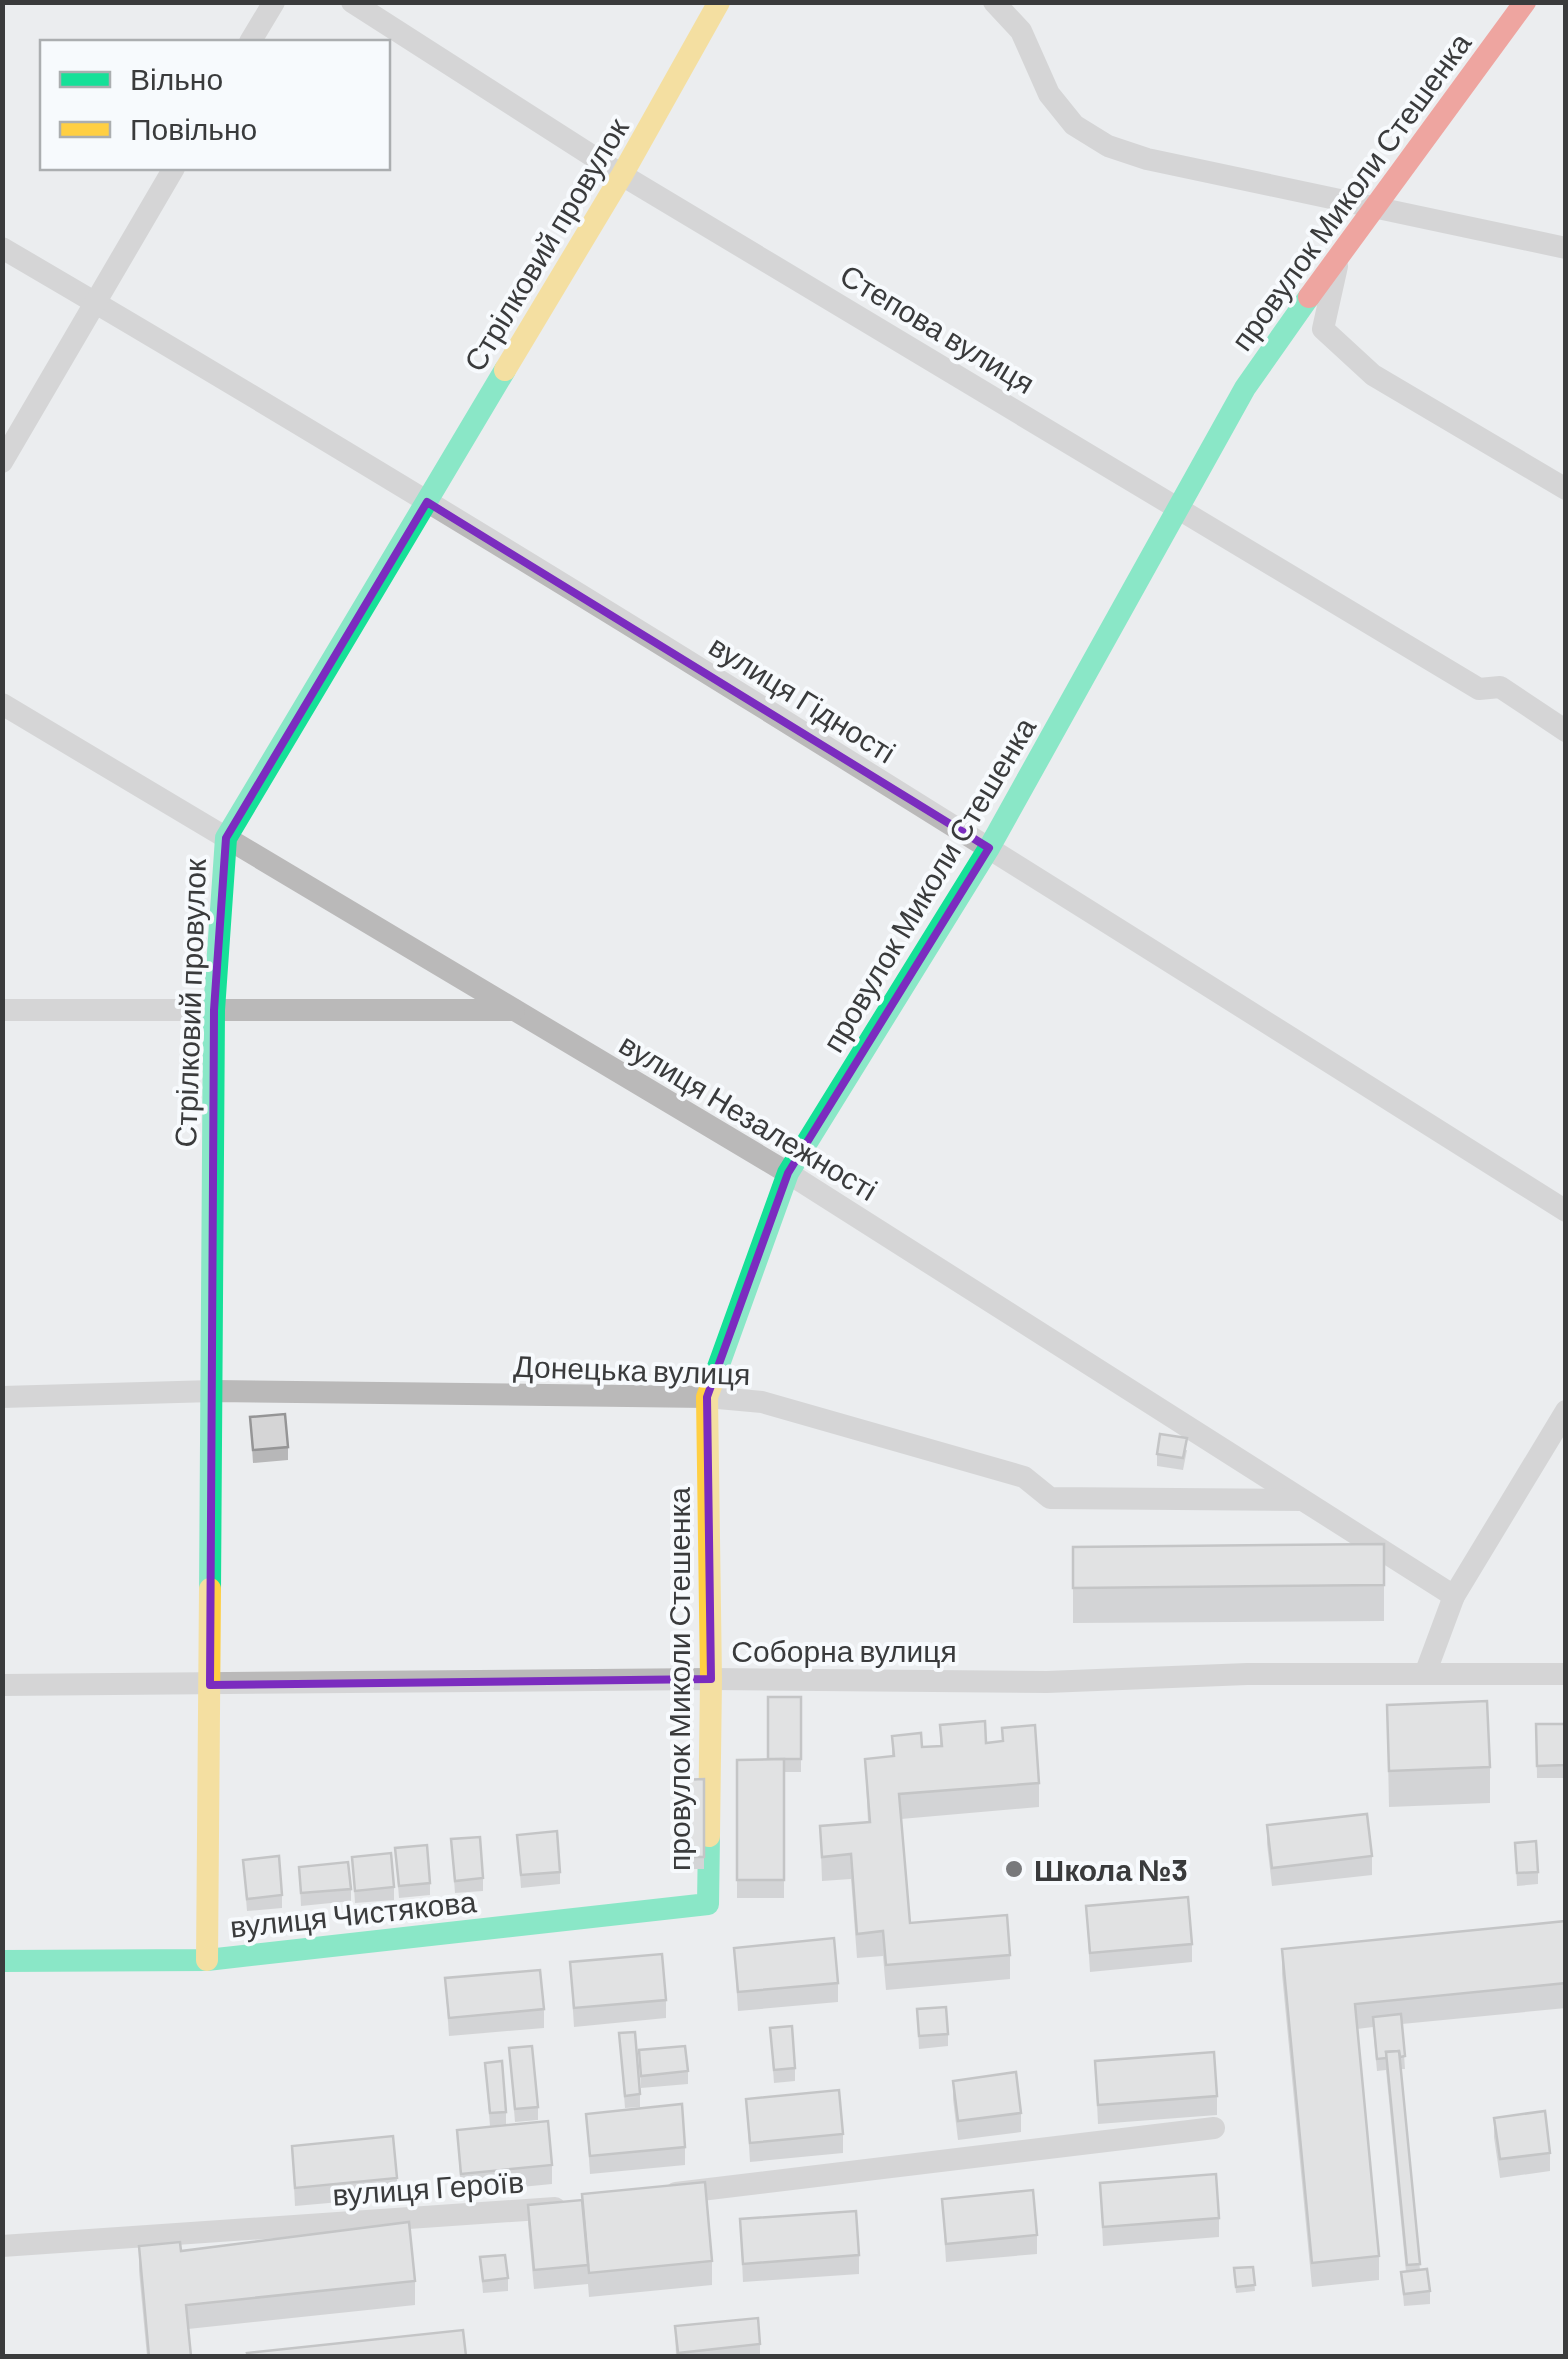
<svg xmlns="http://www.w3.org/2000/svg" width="1568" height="2359" font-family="Barlow,sans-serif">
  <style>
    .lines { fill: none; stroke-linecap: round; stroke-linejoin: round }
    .street { stroke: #bab9b9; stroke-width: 22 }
    .fast { stroke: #16e098; stroke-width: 22 }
    .slow { stroke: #ffcf43; stroke-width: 22 }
    .jam { stroke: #f24e42; stroke-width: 22 }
    .wall { fill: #b7b7b8 }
    .building { fill: #d5d5d6; stroke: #959596; stroke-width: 2.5 }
    .marked { fill: none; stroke: #7b2cbf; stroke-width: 8; stroke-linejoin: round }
    .poi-dot { fill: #78797b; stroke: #f7fafd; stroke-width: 4 }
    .labels { text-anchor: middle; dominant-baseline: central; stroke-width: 8; stroke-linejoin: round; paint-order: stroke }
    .street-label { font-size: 30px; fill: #3a3b3c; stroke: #f7fafd }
    .poi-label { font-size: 30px; font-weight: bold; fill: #3a3b3c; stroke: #f7fafd; text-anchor: start }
  </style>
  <rect width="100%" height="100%" fill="#ebedef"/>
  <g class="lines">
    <g class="street">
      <path d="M352 2 622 175 1479 689 1500 687 1566 731"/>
      <path d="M994 2 1021 31 1049 94 1074 125 1108 146 1147 159 1566 248"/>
      <path d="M250 42 274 2"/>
      <path d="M2 248C531 557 1048 885 1566 1211"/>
      <path d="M1337 266 1323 329 1373 375 1566 489"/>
      <path d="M2 462 174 168"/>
      <path d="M2 704 788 1173 1454 1596"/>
      <path d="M2 1010H514"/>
      <path d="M2 1397 213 1391 707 1397 762 1402 1024 1477 1050 1498 1302 1500"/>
      <path d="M1425 1674 1454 1596 1566 1411"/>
      <path d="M2 1685 711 1679 1047 1682 1247 1674H1566"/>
      <path d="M676 2193 1214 2128"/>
      <path d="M2 2246 555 2208"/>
    </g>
    <g class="fast">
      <path d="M713 1381 788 1173 989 848 1245 388 1309 297"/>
      <path d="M210 1589 214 1010 226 838 505 370"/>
      <path d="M2 1961 207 1960 708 1904 709 1836"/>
    </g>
    <g class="slow">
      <path d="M505 370 622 175 719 2"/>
      <path d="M709 1836 711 1679 707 1397 713 1381"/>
      <path d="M207 1960 210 1589"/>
    </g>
    <path class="jam" d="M1309 297 1525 2"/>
  </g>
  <g class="wall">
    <path d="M250 1417 288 1447V1460L253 1463Z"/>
    <path d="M1187 1450 1183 1470 1157 1466V1454Z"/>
    <path d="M1384 1544V1621L1073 1623V1547Z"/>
    <path d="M801 1697V1772H784V1898H737V1760L768 1759Z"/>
    <path d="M1387 1705 1490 1767V1803L1389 1807Z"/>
    <path d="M1536 1724H1566V1778H1537Z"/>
    <path d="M940 1725 986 1743 1002 1741V1728L1039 1783V1807L901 1819 910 1923 1010 1955V1979L886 1990 883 1956 857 1958 851 1879 822 1881 820 1826 868 1822 865 1759 892 1757V1736L922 1747 940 1746Z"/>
    <path d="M704 1779V1869H681V1780Z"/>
    <path d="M1267 1825 1372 1856V1875L1272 1886 1267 1844Z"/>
    <path d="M517 1835 560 1872V1884L521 1888Z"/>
    <path d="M451 1839 483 1878V1891L455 1893Z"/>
    <path d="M1515 1843 1538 1872V1884L1517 1886Z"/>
    <path d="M395 1848 430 1883V1895L399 1898Z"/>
    <path d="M352 1857 394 1887V1900L355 1903Z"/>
    <path d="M243 1860 282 1895V1908L247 1911Z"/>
    <path d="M299 1867 351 1889V1901L301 1906Z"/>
    <path d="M1086 1906 1192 1944V1962L1090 1972Z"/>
    <path d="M1566 1921V2008L1402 2024 1405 2069H1401L1420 2270 1430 2291V2304L1404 2306 1401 2272H1406L1386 2070 1377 2071 1373 2027 1357 2029 1379 2256V2280L1312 2287 1282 1974V1949Z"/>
    <path d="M734 1948 838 1983V2002L738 2011Z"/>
    <path d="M570 1962 666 2000V2018L574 2027Z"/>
    <path d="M445 1978 544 2009V2028L449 2036Z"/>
    <path d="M917 2009 948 2034V2046L919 2049Z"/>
    <path d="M770 2028 795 2068V2081L774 2083Z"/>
    <path d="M619 2033 640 2094V2107L625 2108Z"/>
    <path d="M509 2048 538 2107V2120L515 2122Z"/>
    <path d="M639 2050 688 2071V2084L641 2088Z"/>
    <path d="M1095 2061 1217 2096V2115L1098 2124Z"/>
    <path d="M485 2063 506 2112V2124L490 2126Z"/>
    <path d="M953 2081 1021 2113V2132L958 2140 953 2099Z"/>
    <path d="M746 2099 843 2134V2153L750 2162Z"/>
    <path d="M586 2114 685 2147V2165L590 2174Z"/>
    <path d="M1494 2118 1550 2153V2171L1500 2178 1494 2137Z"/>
    <path d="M457 2130 552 2165V2184L461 2193Z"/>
    <path d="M292 2146 397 2178V2197L295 2206Z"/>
    <path d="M1100 2183 1219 2218V2237L1103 2246Z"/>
    <path d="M942 2199 1037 2235V2254L946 2262Z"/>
    <path d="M528 2205 712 2261V2285L589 2297 588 2284 534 2289 528 2223Z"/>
    <path d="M740 2219 859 2255V2274L743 2282Z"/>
    <path d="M139 2246 415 2281V2305L188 2329 191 2356H147L139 2271Z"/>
    <path d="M480 2257 508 2278V2291L483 2293Z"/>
    <path d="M1253 2267 1255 2291 1236 2293 1234 2268Z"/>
    <path d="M675 2326 760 2344V2356H676Z"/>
  </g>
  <g class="building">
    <path d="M285 1414 288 1447 253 1450 250 1417Z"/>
    <path d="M1160 1434 1187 1438 1183 1458 1157 1454Z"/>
    <path d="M1384 1544V1585L1073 1588V1547Z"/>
    <rect x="768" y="1697" width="33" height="62"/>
    <path d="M1487 1701 1490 1767 1389 1771 1387 1705Z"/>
    <path d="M985 1721 986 1743 1003 1741 1002 1728 1035 1725 1039 1783 899 1794 910 1923 1007 1915 1010 1955 886 1965 883 1931 857 1934 851 1854 822 1857 820 1826 870 1822 865 1759 894 1756 892 1736 921 1733 922 1747 942 1746 940 1725Z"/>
    <path d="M1536 1724H1566V1765L1537 1766Z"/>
    <path d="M784 1759V1880H737V1760Z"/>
    <path d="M704 1779V1857H681V1780Z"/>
    <path d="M1367 1814 1372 1856 1272 1868 1267 1825Z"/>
    <path d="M557 1831 560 1872 521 1875 517 1835Z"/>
    <path d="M480 1837 483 1878 455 1881 451 1839Z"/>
    <path d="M1536 1841 1538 1872 1517 1873 1515 1843Z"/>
    <path d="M427 1845 430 1883 399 1886 395 1848Z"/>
    <path d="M391 1853 394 1887 355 1891 352 1857Z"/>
    <path d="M279 1856 282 1895 247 1899 243 1860Z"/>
    <path d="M348 1862 351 1889 301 1893 299 1867Z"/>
    <path d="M1188 1897 1192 1944 1090 1953 1086 1906Z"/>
    <path d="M1566 1921V1983L1355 2004 1379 2256 1312 2263 1282 1949Z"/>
    <path d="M834 1938 838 1983 738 1992 734 1948Z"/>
    <path d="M662 1954 666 2000 574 2008 570 1962Z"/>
    <path d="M540 1970 544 2009 449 2018 445 1978Z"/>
    <path d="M946 2007 948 2034 919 2036 917 2009Z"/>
    <path d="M1401 2014 1405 2056 1400 2057 1399 2051 1386 2052 1387 2058 1377 2059 1373 2017Z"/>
    <path d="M792 2026 795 2068 774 2070 770 2028Z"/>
    <path d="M635 2032 640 2094 625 2096 619 2033Z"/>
    <path d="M532 2046 538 2107 515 2109 509 2048Z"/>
    <path d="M685 2046 688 2071 641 2076 639 2050Z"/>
    <path d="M1399 2051 1420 2264 1407 2265 1386 2052Z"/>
    <path d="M1214 2052 1217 2096 1098 2105 1095 2061Z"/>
    <path d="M502 2061 506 2112 490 2113 485 2063Z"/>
    <path d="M1016 2072 1021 2113 958 2121 953 2081Z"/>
    <path d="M839 2090 843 2134 750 2143 746 2099Z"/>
    <path d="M682 2104 685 2147 590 2156 586 2114Z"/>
    <path d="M1545 2111 1550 2153 1500 2159 1494 2118Z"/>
    <path d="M548 2121 552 2165 461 2174 457 2130Z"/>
    <path d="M393 2136 397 2178 295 2188 292 2146Z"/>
    <path d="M1216 2174 1219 2218 1103 2227 1100 2183Z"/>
    <path d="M705 2182 712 2261 589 2273 582 2194Z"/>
    <path d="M1033 2190 1037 2235 946 2244 942 2199Z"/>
    <path d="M582 2200 588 2265 534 2270 528 2205Z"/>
    <path d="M856 2211 859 2255 743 2264 740 2219Z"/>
    <path d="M409 2222 415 2281 186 2305 191 2356H149L139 2246 180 2242 181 2251Z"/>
    <path d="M505 2255 508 2278 483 2281 480 2257Z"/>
    <path d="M1253 2267 1255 2285 1236 2287 1234 2268Z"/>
    <path d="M1427 2269 1430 2291 1404 2294 1401 2272Z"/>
    <path d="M758 2318 760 2344 678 2353 675 2326Z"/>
    <path d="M463 2330 466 2356H248L247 2353Z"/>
  </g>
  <path d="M0 0H1568V2359H0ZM427 502 989 848 788 1173 707 1397 711 1679 210 1685 214 1010 226 838Z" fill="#ebedef" fill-opacity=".55" fill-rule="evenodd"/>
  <path class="marked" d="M427 502 989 848 788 1173 707 1397 711 1679 210 1685 214 1010 226 838Z"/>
  <circle class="poi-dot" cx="1014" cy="1869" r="10"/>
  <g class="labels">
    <g class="street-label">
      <text transform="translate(1350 191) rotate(-54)">провулок Миколи Стешенка</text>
      <text transform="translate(545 244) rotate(-59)">Стрілковий провулок</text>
      <text transform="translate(938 328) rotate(31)">Степова вулиця</text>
      <text transform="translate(803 698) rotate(32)">вулиця Гідності</text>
      <text transform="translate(928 884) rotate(-59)">провулок Миколи Стешенка</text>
      <text transform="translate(189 1003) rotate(-88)">Стрілковий провулок</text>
      <text transform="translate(749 1116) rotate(31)">вулиця Незалежності</text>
      <text transform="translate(632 1369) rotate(2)">Донецька вулиця</text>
      <text x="844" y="1650">Соборна вулиця</text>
      <text transform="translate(678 1679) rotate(-90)">провулок Миколи Стешенка</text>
      <text transform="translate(353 1913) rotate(-6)">вулиця Чистякова</text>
      <text transform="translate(428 2187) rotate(-4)">вулиця Героїв</text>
    </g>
    <g class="poi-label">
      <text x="1034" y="1869">Школа №3</text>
    </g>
  </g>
  <rect width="1568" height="2359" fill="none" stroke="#3a3b3c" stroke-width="10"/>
  <rect x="40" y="40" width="350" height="130" fill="#f7fafd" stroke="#abaeb0" stroke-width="2.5"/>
  <rect x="60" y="72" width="50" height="15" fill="#16e098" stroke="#abaeb0" stroke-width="2.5"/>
  <text x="130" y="90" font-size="30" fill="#3a3b3c">Вільно</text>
  <rect x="60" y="122" width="50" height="15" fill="#ffcf43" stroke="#abaeb0" stroke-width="2.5"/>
  <text x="130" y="140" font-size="30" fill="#3a3b3c">Повільно</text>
</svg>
